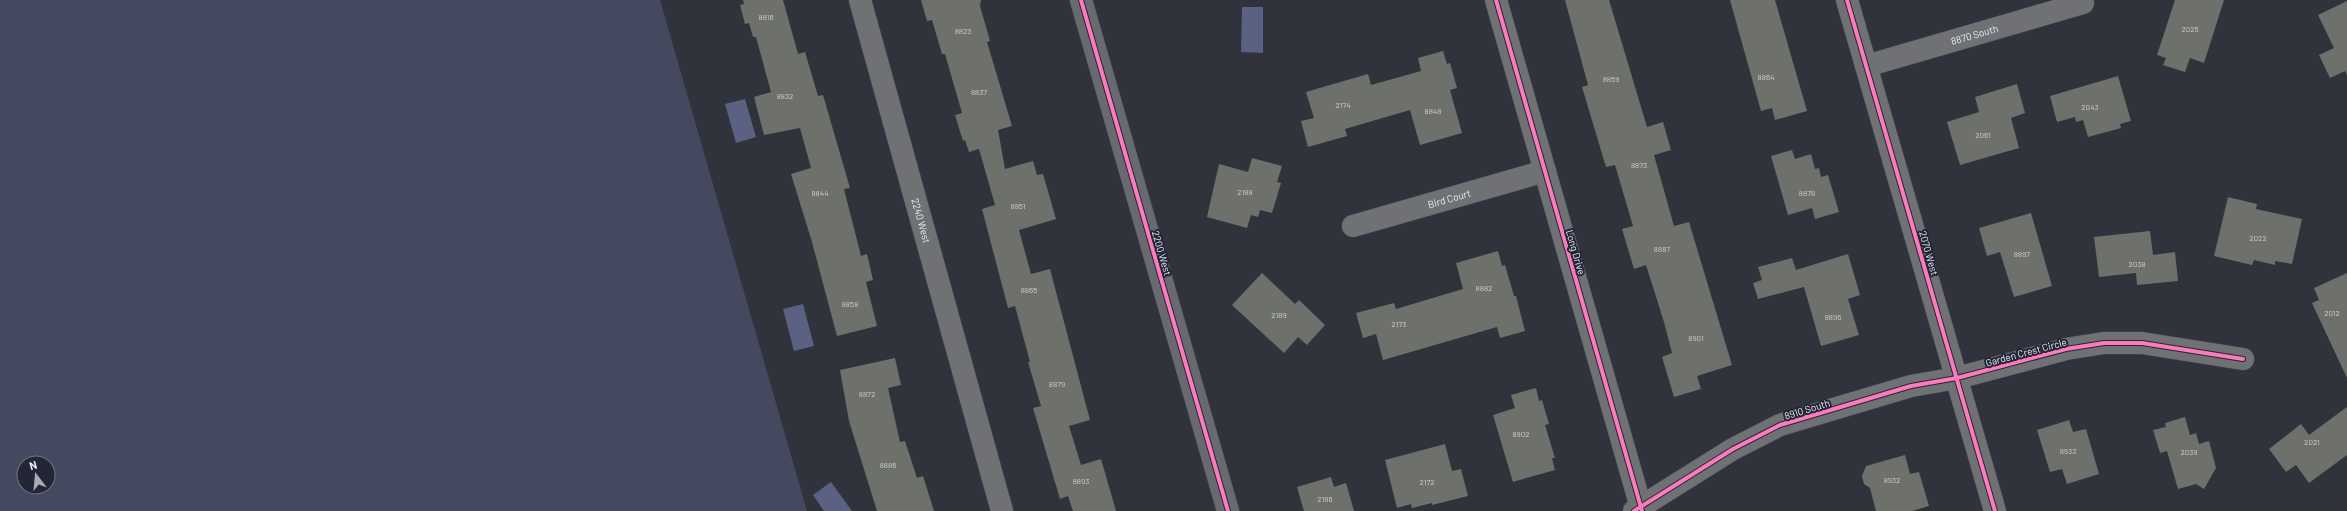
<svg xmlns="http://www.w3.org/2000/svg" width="2347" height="511" font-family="Barlow,sans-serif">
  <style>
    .green { fill: #44495f; fill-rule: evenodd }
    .water { fill: #5a6182 }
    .building { fill: #6e706b }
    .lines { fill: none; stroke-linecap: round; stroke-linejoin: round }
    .street-casing { stroke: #4f5159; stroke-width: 23 }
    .secondary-casing { stroke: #4f5159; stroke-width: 23 }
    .street { stroke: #707175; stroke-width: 22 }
    .secondary { stroke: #686a6f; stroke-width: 22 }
    .cycleway-casing { stroke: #232735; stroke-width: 6 }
    .cycleway { stroke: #fd7abc; stroke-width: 4 }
    .labels { text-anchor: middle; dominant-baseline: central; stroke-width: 4; stroke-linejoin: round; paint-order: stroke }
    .number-label { font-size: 8px; fill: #cacdd3 }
    .street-label { font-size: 10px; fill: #e9ecf6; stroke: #232735 }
  </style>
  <rect width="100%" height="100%" fill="#31333c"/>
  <path class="green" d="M0 0H660L807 511H0ZM24 463H48V487H24Z"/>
  <g class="water">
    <path d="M1242 7H1263V53L1241 52Z"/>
    <path d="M745 99 756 137 736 143 725 104Z"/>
    <path d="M803 304 814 346 794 351 783 309Z"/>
    <path d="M831 482 852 511H824L813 495Z"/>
  </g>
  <g class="building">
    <path d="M743 0H783L798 54 805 52 818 96 823 95 850 188 844 189 861 256 867 254 873 280 866 282 877 326 837 336 812 242 791 174 811 168 800 128 764 135 754 97 771 92 756 37H753L749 23 745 24 740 5 744 4Z"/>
    <path d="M921 0H981L980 6 990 41 987 42 1012 126 998 130 1005 169 1033 161 1037 175 1043 174 1056 219 1019 230 1031 274 1050 269 1090 420 1069 426 1081 465 1101 459 1116 511H1073L1068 496 1060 499 1033 408 1041 406 1028 362H1030L1015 306 1008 308 982 209 995 205 979 149 969 152 965 140 963 141 955 115 962 113 945 54H942L932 20 927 21Z"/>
    <path d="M1565 0H1609L1647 127 1663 122 1671 150 1654 155 1674 226 1689 222 1732 365 1697 376 1701 389 1674 397 1662 357 1672 353 1664 322 1646 265 1634 269 1622 229 1633 226 1615 165 1606 167 1582 87 1588 85Z"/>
    <path d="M1730 0H1775L1807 111 1775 120 1772 108 1761 111Z"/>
    <path d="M2175 0H2224L2204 63 2190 58 2185 72 2163 65 2166 58 2157 55Z"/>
    <path d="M2347 1V75L2345 71 2330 78 2319 55 2334 48 2318 15Z"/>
    <path d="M1443 51 1447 64 1450 63 1457 88 1450 90 1462 133 1420 145 1410 110 1345 129 1347 136 1308 147 1301 121 1314 118 1306 92 1368 74 1371 85 1421 71 1418 58Z"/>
    <path d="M2118 76 2131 121 2120 124 2121 128 2088 137 2083 120 2076 122 2075 117 2057 122 2050 96Z"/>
    <path d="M2017 84 2025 113 2011 118 2019 148 1960 165 1947 122 1979 112 1975 97Z"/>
    <path d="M1792 150 1795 159 1811 154 1815 169 1819 168 1821 177 1828 175 1839 212 1815 219 1812 208 1788 215 1771 156Z"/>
    <path d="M1252 158 1282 166 1277 182 1281 183 1272 213 1260 210 1258 217 1251 215 1247 228 1207 217 1219 164 1248 172Z"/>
    <path d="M2228 197 2257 204 2256 209 2302 219 2292 264 2275 261V265L2254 260 2252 265 2214 256Z"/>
    <path d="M2031 213 2052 286 2014 297 2000 252 1987 256 1979 228Z"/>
    <path d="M2150 231 2153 255 2175 252 2178 281 2137 285 2136 273 2099 277 2094 237Z"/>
    <path d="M1498 251 1502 266 1505 265 1514 296H1516L1525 331 1500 338 1497 327 1383 360 1376 334 1363 338 1356 313 1394 303 1396 309 1463 289 1456 263Z"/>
    <path d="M1848 254 1860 295 1848 299 1859 335 1821 346 1804 287 1758 299 1753 283 1762 280 1758 267 1792 258 1796 270Z"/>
    <path d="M1262 273 1295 304 1299 300 1325 325 1307 345 1298 337 1284 353 1232 305Z"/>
    <path d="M2347 273V378L2312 303 2319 300 2314 288Z"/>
    <path d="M895 358 901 385 888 388 900 442 905 441 917 478 923 476 934 511H877L849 421 840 370Z"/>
    <path d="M1536 388 1539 401 1542 400 1549 424 1545 425 1555 458H1552L1555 470 1513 482 1493 415 1515 408 1511 395Z"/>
    <path d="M2347 407V455L2309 483 2296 465 2286 472 2269 449 2301 424 2309 435Z"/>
    <path d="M2185 417 2190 435 2196 433 2199 444 2209 441 2216 468 2204 489 2196 484 2178 489 2167 451 2160 453 2153 430 2166 427 2165 423Z"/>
    <path d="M2069 420 2073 432 2086 429 2099 474 2067 484 2062 469 2050 472 2037 430Z"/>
    <path d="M1445 444 1452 471 1461 469 1468 496 1432 505V503L1412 508 1411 504 1397 508 1385 460Z"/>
    <path d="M1905 455 1910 474 1919 472 1929 506 1912 511H1876L1870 488 1864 484 1862 476 1866 466Z"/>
    <path d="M1331 477 1334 487 1346 483 1354 511H1304L1297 487Z"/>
  </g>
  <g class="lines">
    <g class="street-casing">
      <g id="street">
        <path id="s1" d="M860 0 1002 511"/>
        <path d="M1496 0 1642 511"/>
        <path d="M1847 0 1995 511"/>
        <path id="s2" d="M1866 66 2083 3"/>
        <path id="s3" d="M1353 226 1545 171"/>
        <path d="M1634 511 1733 449 1780 425 1911 386 1957 378 2066 349 2104 343H2142L2243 359"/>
      </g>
    </g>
    <g class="secondary-casing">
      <path id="secondary" d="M1081 0 1228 511"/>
    </g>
    <use href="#street" class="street"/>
    <use href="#secondary" class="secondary"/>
    <g class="cycleway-casing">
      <g id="cycleway">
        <path d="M1081 0 1228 511"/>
        <path d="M1496 0 1642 511"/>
        <path d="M1847 0 1995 511"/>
        <path d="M1634 511 1733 449 1780 425 1911 386 1957 378 2066 349 2104 343H2142L2243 359"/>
      </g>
    </g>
    <use href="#cycleway" class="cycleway"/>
  </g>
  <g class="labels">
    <g class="number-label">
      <text x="766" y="17">8816</text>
      <text x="2190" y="29">2025</text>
      <text x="963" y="31">8823</text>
      <text x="1766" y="77">8864</text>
      <text x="1611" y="79">8859</text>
      <text x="979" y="92">8837</text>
      <text x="785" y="96">8832</text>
      <text x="1343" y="105">2174</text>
      <text x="2090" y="107">2043</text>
      <text x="1433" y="111">8848</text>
      <text x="1983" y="135">2061</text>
      <text x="1639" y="165">8873</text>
      <text x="1245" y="192">2188</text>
      <text x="820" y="193">8844</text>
      <text x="1807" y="193">8878</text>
      <text x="1018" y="206">8851</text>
      <text x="2258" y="238">2022</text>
      <text x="1662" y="249">8887</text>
      <text x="2022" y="254">8897</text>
      <text x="2137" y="264">2038</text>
      <text x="1484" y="288">8882</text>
      <text x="1029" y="290">8865</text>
      <text x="850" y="304">8858</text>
      <text x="2332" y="313">2012</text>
      <text x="1279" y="315">2189</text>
      <text x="1833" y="317">8896</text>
      <text x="1399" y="324">2173</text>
      <text x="1696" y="338">8901</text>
      <text x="1057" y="384">8879</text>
      <text x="867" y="394">8872</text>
      <text x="1521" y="434">8902</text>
      <text x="2312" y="442">2021</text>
      <text x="2068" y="451">8933</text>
      <text x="2189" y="452">2039</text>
      <text x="888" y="465">8886</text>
      <text x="1892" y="480">8932</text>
      <text x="1081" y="481">8893</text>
      <text x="1427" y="482">2172</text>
      <text x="1325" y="499">2186</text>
    </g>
    <g class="street-label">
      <text stroke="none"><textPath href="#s2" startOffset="113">8870 South</textPath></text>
      <text stroke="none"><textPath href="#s3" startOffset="100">Bird Court</textPath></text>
      <text stroke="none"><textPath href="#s1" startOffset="229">2240 West</textPath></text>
      <text transform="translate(1576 252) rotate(74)">Long Drive</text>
      <text transform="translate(1162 253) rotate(74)">2200 West</text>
      <text transform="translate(1929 253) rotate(74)">2070 West</text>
      <text transform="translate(2026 352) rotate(-15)">Garden Crest Circle</text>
      <text transform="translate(1807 409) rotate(-17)">8910 South</text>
    </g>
  </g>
  <g transform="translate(36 475) rotate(344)"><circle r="19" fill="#232735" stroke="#727682"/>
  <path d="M0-3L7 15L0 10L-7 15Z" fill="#a9abb5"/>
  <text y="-6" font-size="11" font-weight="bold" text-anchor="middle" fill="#e9ecf6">N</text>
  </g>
</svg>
